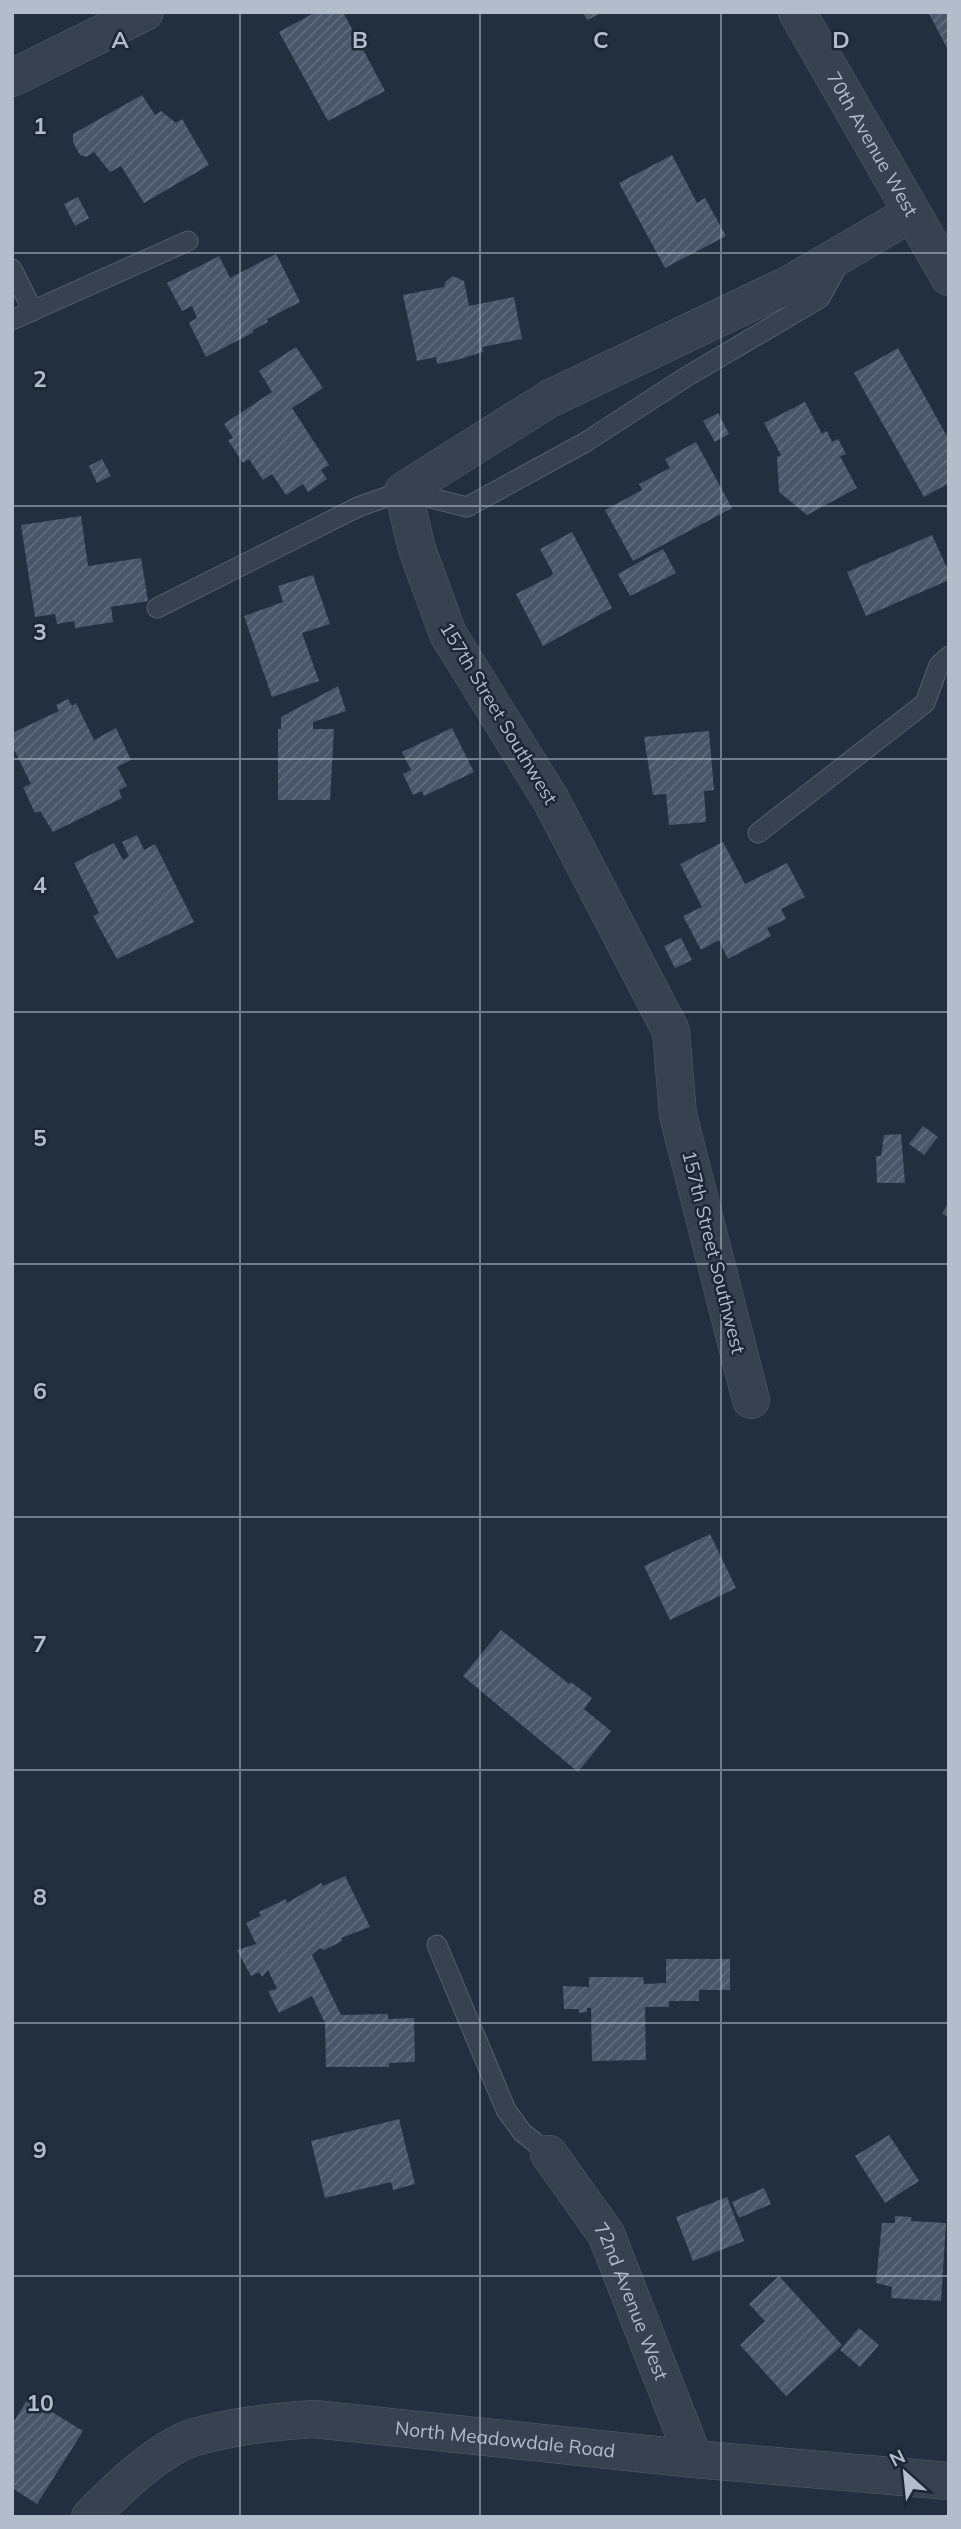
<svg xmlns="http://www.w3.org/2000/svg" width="961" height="2529" font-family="Mulish,sans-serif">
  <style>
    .building { fill: url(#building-hatch) }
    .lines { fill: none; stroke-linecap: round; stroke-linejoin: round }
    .service-casing { stroke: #555f6d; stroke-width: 21 }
    .minor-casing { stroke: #555f6d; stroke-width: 38 }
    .service { stroke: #37414f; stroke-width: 19 }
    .minor { stroke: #37414f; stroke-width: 37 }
    .grid { fill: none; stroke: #b3bcca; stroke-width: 2; stroke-opacity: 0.55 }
    .labels { text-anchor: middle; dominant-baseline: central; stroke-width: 5; stroke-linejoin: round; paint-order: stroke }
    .street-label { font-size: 19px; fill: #b3bcca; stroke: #1c2634 }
    .grid-label { font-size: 23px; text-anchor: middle; font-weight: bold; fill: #b3bcca; stroke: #1c2634; stroke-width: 5; stroke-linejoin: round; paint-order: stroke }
  </style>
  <defs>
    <pattern id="building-hatch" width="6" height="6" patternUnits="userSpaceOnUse" patternTransform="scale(1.75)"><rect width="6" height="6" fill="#495668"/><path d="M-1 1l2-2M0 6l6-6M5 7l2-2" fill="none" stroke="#616c7c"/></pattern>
  </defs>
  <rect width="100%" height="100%" fill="#232f3f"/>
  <g class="building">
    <path d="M316 12H343L385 91 328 121 279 32Z"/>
    <path d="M583 12H603L587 20Z"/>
    <path d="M928 12H949V52L935 25Z"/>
    <path d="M142 95 155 115 161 111 176 123 182 119 209 165 144 203 121 166 110 172 94 152 86 157 80 155 73 142V134Z"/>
    <path d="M672 155 697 203 705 198 726 236 665 268 619 183Z"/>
    <path d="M78 197 89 218 75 226 64 204Z"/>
    <path d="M276 254 300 302 267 319 268 322 253 330 254 332 206 357 189 323 197 318 192 306 182 311 167 283 219 256 230 278Z"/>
    <path d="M453 276 464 281 469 306 514 297 522 339 482 347 483 352 457 360 437 364 436 357 417 361 403 295 444 287 446 281Z"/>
    <path d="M296 347 323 388 292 408 329 465 321 470 327 479 308 492 303 484 286 495 272 474 263 480 249 459 243 463 228 440 233 438 224 424 272 392 259 371Z"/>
    <path d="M898 348 949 440V483L924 497 854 373Z"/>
    <path d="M805 402 822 434 827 431 832 442 838 439 846 454 840 456 857 488 807 515 779 492 777 457 781 455 764 423Z"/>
    <path d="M718 413 729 434 715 442 703 421Z"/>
    <path d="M696 442 732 508 633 561 605 510 642 490 639 484 670 468 665 459Z"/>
    <path d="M102 459 111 476 97 483 89 466Z"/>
    <path d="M81 516 88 566 141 558 148 601 111 607 113 622 75 628 74 621 57 624 55 614 35 617 21 525Z"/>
    <path d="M572 532 612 608 543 646 516 594 551 576 553 573 540 549Z"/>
    <path d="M932 535 949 572V580L866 616 847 572Z"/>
    <path d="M663 549 676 573 630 596 618 574Z"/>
    <path d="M313 575 330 624 302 633 319 681 272 697 244 616 283 602 278 586Z"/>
    <path d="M338 686 346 711 313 722V729H334L330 800H278V729H281V717Z"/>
    <path d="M68 699 72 706 76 703 94 740 116 728 131 760 117 767 127 786 119 790 122 798 53 832 40 811 35 813 23 787 31 784 12 745V733L59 711 56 705Z"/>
    <path d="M452 728 474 772 424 796 422 791 413 795 403 774 411 770 402 752Z"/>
    <path d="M709 731 714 790 704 791 706 822 669 825 666 794 653 795 644 737Z"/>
    <path d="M137 835 144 850 155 844 194 922 117 959 93 916 99 913 74 863 114 843 123 860 129 856 122 842Z"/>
    <path d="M723 842 745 884 787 863 805 897 781 909 786 919 767 928 771 936 728 959 719 940 701 950 683 916 702 907 680 864Z"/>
    <path d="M681 938 692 960 675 968 664 946Z"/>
    <path d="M923 1126 938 1137 924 1155 909 1144Z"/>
    <path d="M901 1134 905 1183H877L876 1156H881L884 1135Z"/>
    <path d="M949 1202V1217L942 1214Z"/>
    <path d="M710 1534 736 1588 670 1620 644 1566Z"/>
    <path d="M501 1630 569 1684 571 1682 592 1698 584 1709 611 1731 578 1772 463 1676Z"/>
    <path d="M345 1876 370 1927 341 1938 342 1941 324 1950 320 1948 312 1955 341 2015 388 2014V2019L414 2018 415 2062 389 2063V2067H326L325 2023 312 1996 279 2013 268 1991 277 1989 268 1970 262 1977 259 1972 251 1976 237 1950 256 1944 246 1923 261 1916 259 1912 286 1899 287 1903 321 1883 323 1886Z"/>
    <path d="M666 1959H730V1990H699V2001H669V2007H645L646 2060 592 2061 591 2008H587V2012L579 2013 578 2009H564L563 1986 589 1987V1977H643L644 1984 666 1983Z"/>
    <path d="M399 2119 415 2184 393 2190 391 2182 325 2198 311 2141Z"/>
    <path d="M889 2135 919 2181 885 2203 855 2156Z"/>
    <path d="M764 2188 771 2204 739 2218 732 2202Z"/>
    <path d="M727 2197 744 2241 693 2261 676 2217Z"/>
    <path d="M895 2216 911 2217V2221L946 2223 941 2301 891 2298 892 2287 876 2283 882 2223H895Z"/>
    <path d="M779 2276 842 2345 786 2396 740 2345 765 2321 749 2304Z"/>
    <path d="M859 2328 879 2345 860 2367 840 2350Z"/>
    <path d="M29 2397 43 2406 46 2400 56 2406 52 2412 83 2431 37 2504 12 2488V2424Z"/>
  </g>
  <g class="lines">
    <g class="service-casing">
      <g id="service">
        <path d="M12 269 33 311"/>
        <path d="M12 320 188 241"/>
        <path d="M157 608 358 507 403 491 467 507 584 443 686 377 820 298 839 263"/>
        <path d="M758 833 925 703 939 665 949 656"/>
        <path d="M437 1945 506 2110 522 2132 549 2154"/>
      </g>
    </g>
    <g class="minor-casing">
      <g id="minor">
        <path id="s1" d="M797 12 949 277"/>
        <path d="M12 78 145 12"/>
        <path d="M751 1400 678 1115 671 1031 551 800 448 634 417 549 403 491 549 399 790 284 912 213"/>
        <path id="s2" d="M549 2154 606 2234 694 2459"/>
        <path id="s3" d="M90 2517C115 2491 157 2450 192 2438 232 2426 272 2422 314 2419L694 2459 949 2481"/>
      </g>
    </g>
    <use href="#service" class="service"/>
    <use href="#minor" class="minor"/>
  </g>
  <path class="grid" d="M240 12V2517M480 12V2517M721 12V2517M12 253H949M12 506H949M12 759H949M12 1012H949M12 1264H949M12 1517H949M12 1770H949M12 2023H949M12 2276H949"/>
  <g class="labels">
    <g class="street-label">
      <text stroke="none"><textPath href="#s1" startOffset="152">70th Avenue West</textPath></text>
      <text transform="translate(499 713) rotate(59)">157th Street Southwest</text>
      <text transform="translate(714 1252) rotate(76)">157th Street Southwest</text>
      <text stroke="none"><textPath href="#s2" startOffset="170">72nd Avenue West</textPath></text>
      <text stroke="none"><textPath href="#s3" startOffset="446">North Meadowdale Road</textPath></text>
    </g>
  </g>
  <g class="grid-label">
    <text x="120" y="48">A</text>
    <text x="360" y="48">B</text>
    <text x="601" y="48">C</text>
    <text x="841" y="48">D</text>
    <text x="40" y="134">1</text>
    <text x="40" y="387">2</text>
    <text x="40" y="640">3</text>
    <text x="40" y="893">4</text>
    <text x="40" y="1146">5</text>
    <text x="40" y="1399">6</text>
    <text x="40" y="1652">7</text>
    <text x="40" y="1905">8</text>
    <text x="40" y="2158">9</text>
    <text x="40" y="2411">10</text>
  </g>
  <rect width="961" height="2529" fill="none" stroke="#b3bcca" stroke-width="28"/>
  <g transform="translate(905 2473) rotate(333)" stroke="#1c2634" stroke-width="5" paint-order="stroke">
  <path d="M0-5L12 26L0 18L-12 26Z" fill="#b3bcca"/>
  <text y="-10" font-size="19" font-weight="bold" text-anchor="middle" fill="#b3bcca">N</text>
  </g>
</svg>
